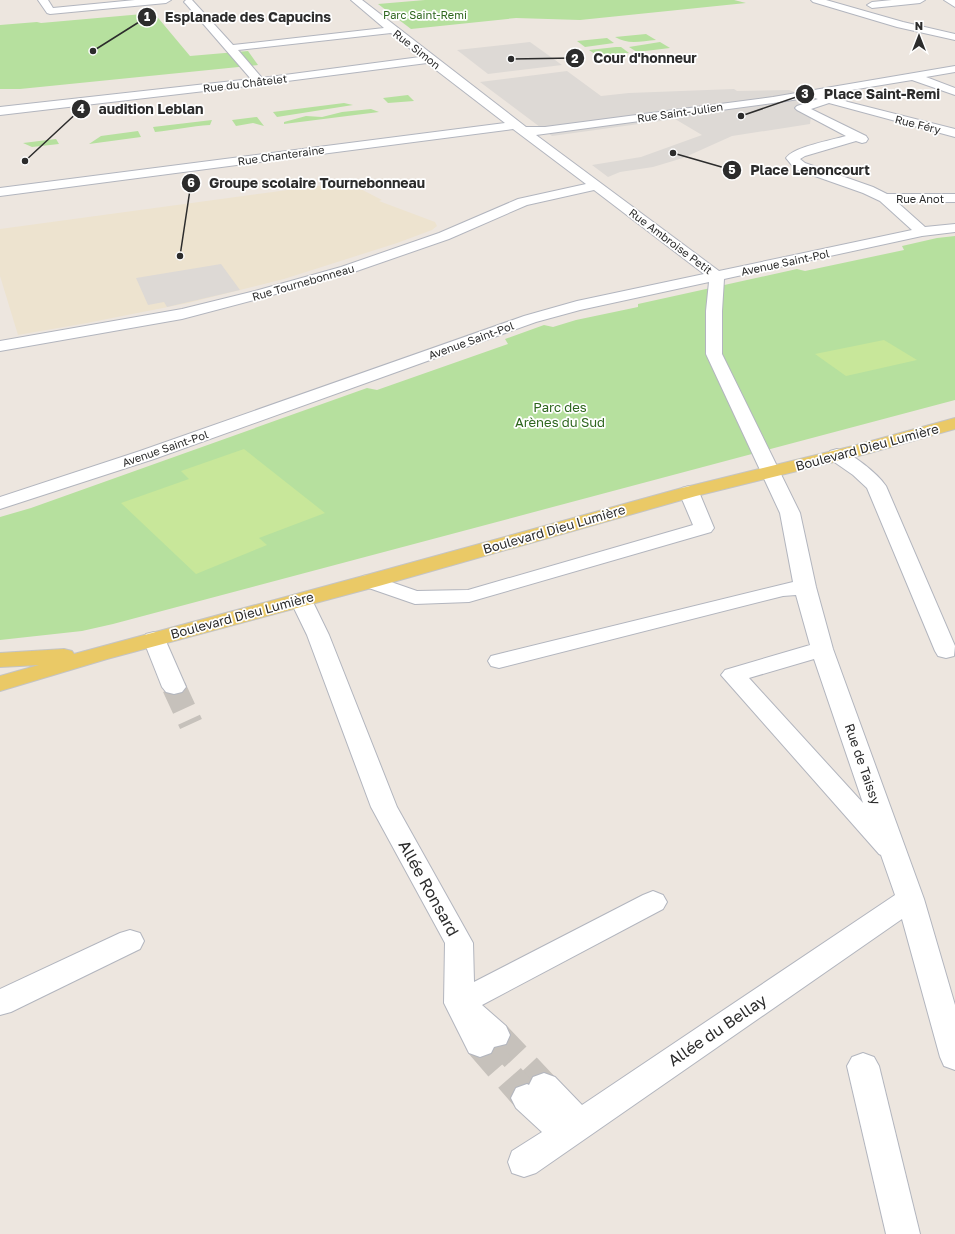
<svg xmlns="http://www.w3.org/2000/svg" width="955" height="1234" font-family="'Golos Text',sans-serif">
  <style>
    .education { fill: #ede3cf }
    .green { fill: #b6e09e }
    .pitch { fill: #c8e79a }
    .plaza { fill: #ddd9d5 }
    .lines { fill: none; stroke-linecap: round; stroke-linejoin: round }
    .minor-tunnel-far1 { stroke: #c6c1bb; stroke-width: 24; stroke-dasharray: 24 12; stroke-linecap: butt }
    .minor-tunnel { stroke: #c6c1bb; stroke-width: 30; stroke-dasharray: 30 15; stroke-linecap: butt }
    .minor-casing { stroke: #b2b5be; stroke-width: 2 }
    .major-casing { stroke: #c4c4c4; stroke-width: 2 }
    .minor { fill: #fff; fill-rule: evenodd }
    .major { fill: #eac966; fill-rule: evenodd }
    .labels { text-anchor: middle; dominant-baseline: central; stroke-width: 3.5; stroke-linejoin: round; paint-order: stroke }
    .far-park-label { font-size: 11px; fill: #2e661e; stroke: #fff }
    .far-street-label { font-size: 11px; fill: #2c2c2c; stroke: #fff }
    .park-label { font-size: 13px; fill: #2e661e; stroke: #fff }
    .street-label { font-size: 13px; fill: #2c2c2c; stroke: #fff }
    .near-street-label { font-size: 16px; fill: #2c2c2c; stroke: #fff }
    .leader { fill: none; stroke: #2c2c2c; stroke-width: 1.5 }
    .callout-dot { fill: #2c2c2c; stroke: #fff; stroke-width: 1.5 }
    .mark-label { font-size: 12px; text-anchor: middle; font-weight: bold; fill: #fff }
    .callout-label { font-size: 14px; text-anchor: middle; font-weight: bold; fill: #2c2c2c; stroke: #fff; stroke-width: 3.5; stroke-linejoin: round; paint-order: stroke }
  </style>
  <rect width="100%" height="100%" fill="#ede6df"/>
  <path class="education" d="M347 182 382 200 379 201 435 222 437 226 432 230 397 243 284 279 188 303 87 323 18 335 0 276V229Z"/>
  <g class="green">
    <path d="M425 0H734L746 3 580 20 516 18 411 29 378 4Z"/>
    <path d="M154 13 190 56 248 51 258 65 20 89H0V25L37 22 41 23Z"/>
    <path d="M646 34 656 40C641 41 628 45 615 37Z"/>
    <path d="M607 38 614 43 585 47 577 41Z"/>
    <path d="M660 42 670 48 637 52 629 47Z"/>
    <path d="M616 47H621L629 53 598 56 589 50Z"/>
    <path d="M408 95 414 101 388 103 383 98Z"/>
    <path d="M344 103 353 105 277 117 273 112Z"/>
    <path d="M371 109 379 112 284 124V122L306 116 322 117 342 112Z"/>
    <path d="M257 117 264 126 253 123 236 126 232 120Z"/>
    <path d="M212 120 210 125C191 126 174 130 155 132L153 127Z"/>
    <path d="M138 131 141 137 89 144 101 136Z"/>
    <path d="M56 139 59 144 32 147 23 143Z"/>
    <path d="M955 236V400L113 624 82 631 0 640V517L31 508 367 388 377 390 508 344 505 339 544 325 553 327 576 320 638 307V304L797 269 805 271 904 250 902 246 937 238Z"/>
  </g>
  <g class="pitch">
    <path d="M884 340 917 360 846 376 815 354Z"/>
    <path d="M244 449 325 513 259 538 267 545 196 574 121 503 189 479 181 471Z"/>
  </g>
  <g class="plaza">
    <path d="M530 42 562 65 488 74 457 50Z"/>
    <path d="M567 71 601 96 629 93 734 89 737 91 789 90 811 98 812 109 810 124 732 136 683 158 653 167 620 172 608 177 592 165 641 157 702 135 675 119 552 136 480 82Z"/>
    <path d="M221 264 240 290 167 307 164 302 148 305 136 278Z"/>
  </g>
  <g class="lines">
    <path class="minor-tunnel-far1" d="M174 687 191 724"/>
    <g class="minor-tunnel">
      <path d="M495 1035 544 1087"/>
      <path d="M480 1044 527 1098"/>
    </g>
    <g class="minor-casing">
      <g id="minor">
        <path d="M38 0H48L53 8 135 0H171L166 3 50 14 47 13Z"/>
        <path d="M186 0H192L233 45 384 28 351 0H362L526 127H545L773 97 955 66V72L926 77 955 88V95L912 80 827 94 848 102 955 129V137L829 103 811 109 866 136 868 139 866 142 862 143 856 141 805 156 800 159 805 163 873 187 887 194H955V202H897L925 227 955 224V232L922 236 724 279 722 311V354L800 513 816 587 833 649 924 899 955 1005V1070L944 1066 940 1057 902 919 536 1173 524 1177 512 1173 508 1162 512 1151 542 1132 516 1108 511 1098 516 1088 527 1084 529 1085 533 1077 544 1073 555 1077 582 1105 895 895 881 855 879 854 721 675 725 670 810 645 796 595 783 596 499 668 491 666 488 661 491 656 499 654 793 582 780 513 706 354V311L709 282 580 310 536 322 154 459 0 509V497L140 451 524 316 577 301 704 274 594 190 527 205 449 239 351 273 265 297 182 319 0 351V341L182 309 255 291 341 267 439 233 518 199 586 184 513 129 0 196V188L505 123 427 63 256 85 0 115V107L251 79 186 4 184 2ZM391 33 420 57 262 78 238 50ZM812 97 818 99 797 106 795 108 797 110 846 136C832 140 793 147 786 158L795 169 863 193 880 201 912 230 719 271 536 135 773 103ZM814 659 863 803 749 678Z"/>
        <path d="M811 0H826L903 22 955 34V40L897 27 813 2Z"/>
        <path d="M892 0H925L920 3 872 8 867 5 872 2Z"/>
        <path d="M944 0H955V7Z"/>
        <path d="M837 449C852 453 877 473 886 486L955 646 954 656 946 658 938 656 935 651 867 488 853 475 830 459 828 455 830 451Z"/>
        <path d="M689 486 696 488 699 492 714 528 711 532 469 602 415 604 363 586 360 581 363 576 371 575 417 591 468 590 693 525 679 492 682 488Z"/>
        <path d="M301 594 309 595 312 600 329 635 397 807 473 943 474 982 643 895 653 891 663 895 667 902 663 909 482 1005 506 1026 510 1035 506 1044 494 1047 491 1053 480 1057 469 1053 444 1003 445 943 371 807 307 635 290 600 293 595Z"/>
        <path d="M154 632 162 634 165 639 186 687 182 692 174 694 166 692 162 687 143 639 146 634Z"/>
        <path d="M130 930 140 933 144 941 140 949 11 1012 0 1015V989L120 933Z"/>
        <path d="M863 1053 874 1057 879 1066 920 1234H886L847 1066 852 1057Z"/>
      </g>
    </g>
    <g class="major-casing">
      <path id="major" d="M955 418V429L866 454 696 496 379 586 107 659 0 691V676L39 665 0 667V653L64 649 72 651 74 654 363 576 682 488 853 446Z"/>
    </g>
    <use href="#minor" class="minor"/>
    <use href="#major" class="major"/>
  </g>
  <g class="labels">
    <g class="far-park-label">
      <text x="425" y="14">Parc Saint-Remi</text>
    </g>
    <g class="far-street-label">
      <text transform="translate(417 49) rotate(38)">Rue Simon</text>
      <text transform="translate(245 83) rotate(-7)">Rue du Châtelet</text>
      <text transform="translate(680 112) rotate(-8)">Rue Saint-Julien</text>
      <text transform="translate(918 124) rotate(14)">Rue Féry</text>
      <text transform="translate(281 155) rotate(-8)">Rue Chanteraine</text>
      <text x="920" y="198">Rue Anot</text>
      <text transform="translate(671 241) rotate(37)">Rue Ambroise Petit</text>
      <text transform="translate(785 262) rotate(-12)">Avenue Saint-Pol</text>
      <text transform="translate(303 282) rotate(-16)">Rue Tournebonneau</text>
      <text transform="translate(471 340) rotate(-20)">Avenue Saint-Pol</text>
      <text transform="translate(165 448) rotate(-19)">Avenue Saint-Pol</text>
    </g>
    <g class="park-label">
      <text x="560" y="407">Parc des<tspan x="560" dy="15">Arènes du Sud</tspan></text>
    </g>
    <g class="street-label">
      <text transform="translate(867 447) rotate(-15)">Boulevard Dieu Lumière</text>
      <text transform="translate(554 529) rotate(-16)">Boulevard Dieu Lumière</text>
      <text transform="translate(242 615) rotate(-15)">Boulevard Dieu Lumière</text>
      <text transform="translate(863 764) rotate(71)">Rue de Taissy</text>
    </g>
    <g class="near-street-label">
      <text transform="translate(429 888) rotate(61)">Allée Ronsard</text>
      <text transform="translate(717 1030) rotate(-34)">Allée du Bellay</text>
    </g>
  </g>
  <path class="leader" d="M93 51L147 17M511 59L575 58M741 116L805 94M25 161L81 109M673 153L732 170M180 256L191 183"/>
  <g class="callout-dot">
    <circle cx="93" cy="51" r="4"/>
    <circle cx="511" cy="59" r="4"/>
    <circle cx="741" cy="116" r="4"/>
    <circle cx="25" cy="161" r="4"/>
    <circle cx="673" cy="153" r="4"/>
    <circle cx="180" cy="256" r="4"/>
    <circle cx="147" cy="17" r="10"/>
    <circle cx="575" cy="58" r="10"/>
    <circle cx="805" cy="94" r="10"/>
    <circle cx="81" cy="109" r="10"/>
    <circle cx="732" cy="170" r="10"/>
    <circle cx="191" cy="183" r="10"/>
  </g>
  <g class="mark-label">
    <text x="147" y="21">1</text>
    <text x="575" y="63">2</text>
    <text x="805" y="98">3</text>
    <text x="81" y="113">4</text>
    <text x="732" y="174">5</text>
    <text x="191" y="187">6</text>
  </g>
  <g class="callout-label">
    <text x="248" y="22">Esplanade des Capucins</text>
    <text x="645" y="63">Cour d'honneur</text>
    <text x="882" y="99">Place Saint-Remi</text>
    <text x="151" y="114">audition Leblan</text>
    <text x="810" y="175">Place Lenoncourt</text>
    <text x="317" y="188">Groupe scolaire Tournebonneau</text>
  </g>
  <g transform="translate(919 36)" stroke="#ffffff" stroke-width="3" paint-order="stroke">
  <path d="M0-3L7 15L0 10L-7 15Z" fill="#2c2c2c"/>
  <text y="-6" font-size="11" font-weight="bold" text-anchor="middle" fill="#2c2c2c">N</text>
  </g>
</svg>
